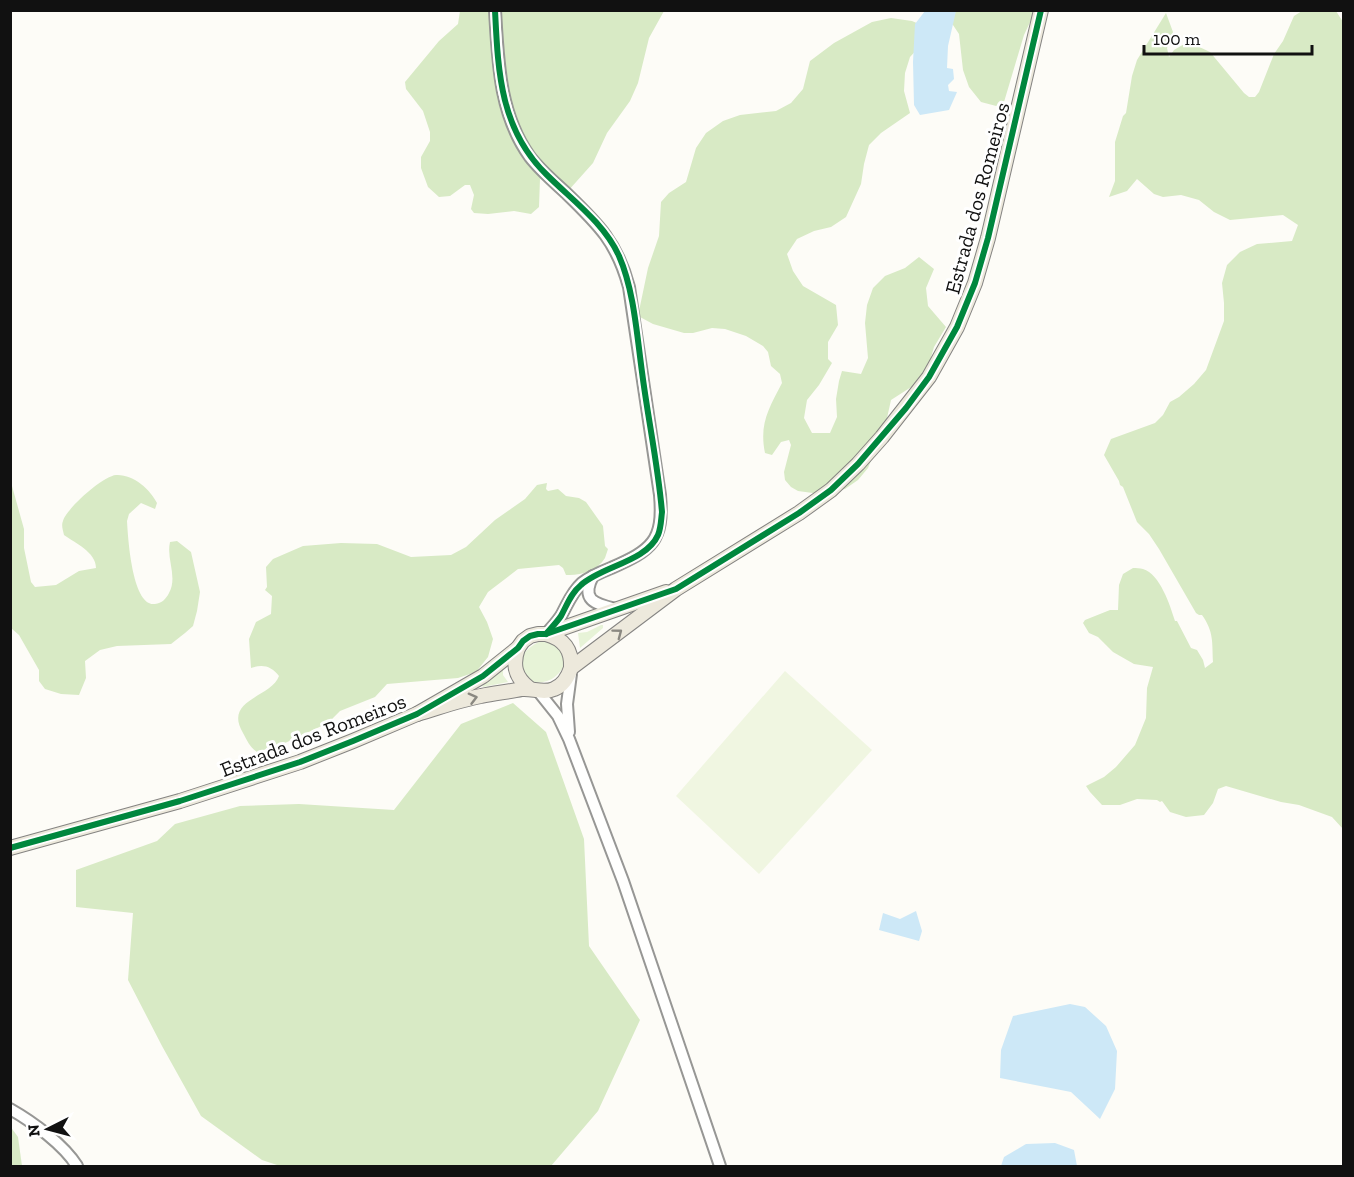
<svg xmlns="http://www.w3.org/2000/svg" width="1354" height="1177" font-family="'Zilla Slab',serif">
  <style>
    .green { fill: #e7f3d7 }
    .forest { fill: #d8eac5 }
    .pitch { fill: #f0f6e1 }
    .water { fill: #cde8f7 }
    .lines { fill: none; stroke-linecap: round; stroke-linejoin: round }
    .minor-casing { stroke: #979795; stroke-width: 14 }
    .major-casing { stroke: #858482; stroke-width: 16 }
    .minor { stroke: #fffffe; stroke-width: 10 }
    .major { stroke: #ede9dc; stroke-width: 14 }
    .cycleway-casing { stroke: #fff; stroke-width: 10 }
    .cycleway { stroke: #00873e; stroke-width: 6 }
    .oneway { stroke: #8a8881 }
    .labels { text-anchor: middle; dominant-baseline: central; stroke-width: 6; stroke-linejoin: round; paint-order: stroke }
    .street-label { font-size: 21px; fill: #111; stroke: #fff }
  </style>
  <rect width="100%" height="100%" fill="#fdfcf7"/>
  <g class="green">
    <path d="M601 625H603V628L580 648 578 633 587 632Z"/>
    <path d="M547 639 561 646 565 664C557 679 548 683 531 683L523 678 518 661C527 649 533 643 547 639Z"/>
    <path d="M503 665V675L508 682 483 687 480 681Z"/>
  </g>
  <g class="forest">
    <path d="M460 11H664L649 38 638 83 630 101 607 133 593 163 568 191 545 180 540 179 539 207 531 214 514 211 488 214 474 213 471 209 474 195 470 185H465L450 196 439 197 428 187 421 168V157L430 141V132L423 111 406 89 405 82 439 41 458 24Z"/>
    <path d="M930 11H1033L1032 18 1024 35 1004 102 1000 107 981 102 969 87 963 70 959 34 949 19Z"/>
    <path d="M1302 11H1336L1343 22V829L1332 817 1299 805 1281 802 1226 786 1218 789 1213 803 1204 815 1186 817 1170 812 1162 801 1160 802 1157 800 1137 799 1120 805H1102L1090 792 1086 786 1104 777 1116 767 1135 745 1146 718 1147 688 1153 667 1134 664 1113 652 1098 637 1089 633 1083 623 1085 620 1110 610H1118L1119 585 1123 574 1133 568C1136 568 1140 568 1143 569 1160 574 1170 605 1175 621H1177L1191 648 1197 650 1203 660 1205 668 1213 662C1212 642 1214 632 1202 615H1199L1196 613 1159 549 1149 534 1137 522 1123 487 1120 485 1119 481 1104 455 1111 439 1155 423 1163 415 1170 402 1179 397 1194 384 1206 370 1224 321V303L1222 283 1227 265 1240 252 1257 244 1292 241 1298 225 1283 215 1230 220 1214 212 1199 200 1181 195 1163 197 1154 194 1137 179 1127 191 1109 197 1115 181V142L1123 116 1126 113 1132 76 1137 60 1166 13 1173 32 1167 48 1169 57 1174 50 1186 43 1193 44 1210 52 1244 93 1249 97H1255L1259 92 1274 54 1283 41 1294 16Z"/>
    <path d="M891 18 912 21 926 27 922 44 910 57 905 73 904 91 910 113 881 133 869 145 864 164 861 184 846 217 831 227 814 231 797 239 787 254 793 271 803 286 836 305 838 325 828 342V359L832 363 819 385 807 400 804 418 812 433H830L837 417 836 399 839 381 842 371 861 374 868 358 865 323 867 305 873 288 885 276 905 268 919 257 934 269 926 288 928 306 946 327 934 347 927 371 919 382 891 400 885 427 868 468 858 480 845 489 820 494 798 491 791 487 785 480 784 472 791 445 789 440 781 442 772 455 765 453C759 424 769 408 782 383L780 374 771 366 768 352 763 346 746 336 725 329 712 328 693 333H684L653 324 640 317 639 311 648 268 659 236 661 202 669 193 686 182 696 148 706 133 723 121 740 115 776 111 791 103 803 89 810 61 834 43 872 22Z"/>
    <path d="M11 471 12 486 24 529V548L31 582 35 587 56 585 79 571 96 568C96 552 75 543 64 535 63 530 61 525 63 521 66 509 103 476 116 475 133 474 150 489 157 503L155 509 141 503 129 514 127 521C128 537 132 607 155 604 162 603 166 599 169 593 178 577 166 559 170 542L177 541 191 552 200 592 197 611 193 626 185 633 171 644 117 646 100 650 85 661 86 678 79 695 61 694 45 689 39 681V670L19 635 11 628Z"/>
    <path d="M547 483 546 489 548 491 558 489 566 496 579 498 586 502 603 526 605 546 608 549C607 552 606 555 605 558 597 571 580 576 566 575L563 568 559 565 518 569 488 592 479 607 487 622 493 639 488 657 476 672 458 678 387 684 375 697 340 711 328 723 285 743 257 752C249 746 248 742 243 733 223 699 271 698 279 676 271 666 263 664 251 668L249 639 256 622 271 614 272 596 265 590 267 587 266 567 273 559 303 546 341 543 377 544 411 557 451 555 466 547 495 520 525 499 537 485Z"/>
    <path d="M513 703 546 732 584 839 589 946 640 1020 598 1111 551 1166H280L262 1160 201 1116 162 1046 128 980 133 913 76 907V870L157 841 175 824 240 806 299 804 394 810 461 724Z"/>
    <path d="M10 1126 18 1137 22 1166H11Z"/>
  </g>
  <path class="pitch" d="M785 671 872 750 759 874 676 796Z"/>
  <g class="water">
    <path d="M925 11H956L948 46 947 68 953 69 954 79 948 85 949 91 957 92 949 110 920 115 914 105 913 62 915 24Z"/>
    <path d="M916 911 922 931 919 941 879 930 883 913 900 919Z"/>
    <path d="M1070 1004 1085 1007 1106 1026 1117 1051 1115 1089 1100 1119 1071 1092 1000 1078 1001 1050 1013 1016Z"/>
    <path d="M1055 1143 1074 1150 1077 1166H1001L1004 1157 1026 1144Z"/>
  </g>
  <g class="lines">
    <g class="minor-casing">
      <g id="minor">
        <path d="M495 10C498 61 499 114 530 157 540 170 553 181 566 193 598 224 617 242 629 287L660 495C664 541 652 550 611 568 601 572 591 576 582 583 572 592 568 603 562 614 558 621 552 627 547 633"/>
        <path d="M593 576C580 601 596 604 616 609"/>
        <path d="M538 691 558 716 569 739 623 881 720 1166"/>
        <path d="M569 732 567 704 571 674"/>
        <path d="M10 1109C33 1122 64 1145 77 1166"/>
      </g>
    </g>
    <g class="major-casing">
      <g id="major">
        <path d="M546 634C564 639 572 650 571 668"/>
        <path d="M518 648C512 665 515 677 529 688"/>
        <path d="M417 714C438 708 459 700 481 696 494 693 508 692 522 689 533 688 543 694 554 689 564 685 568 677 571 668L676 589 799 513 831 490 858 464 882 437 929 377 957 327 975 283 988 238 1041 10"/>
        <path d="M10 848 180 801 300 762 353 741 417 714 483 676 518 648 523 641 530 636 538 634H546L666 592"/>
      </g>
    </g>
    <use href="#minor" class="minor"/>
    <use href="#major" class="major"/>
    <g class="cycleway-casing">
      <g id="cycleway">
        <path d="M495 10C498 71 500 130 547 175 572 200 604 223 619 256 634 290 637 336 642 372 648 419 658 465 662 512 661 520 661 528 658 535 646 562 602 566 581 585 571 593 567 605 561 616 557 622 551 628 546 634"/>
        <path d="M10 848 180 801 300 762 353 741 417 714 483 676 518 648 523 641 530 636 538 634H546L676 589 799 513 831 490 858 464 906 408 929 377 957 327 975 283 988 238 1041 10"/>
      </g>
    </g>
    <use href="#cycleway" class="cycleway"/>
  </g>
  <defs><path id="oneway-chevron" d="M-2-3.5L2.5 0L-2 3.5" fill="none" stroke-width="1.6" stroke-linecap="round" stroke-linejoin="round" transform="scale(1.5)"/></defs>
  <g class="oneway">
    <use href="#oneway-chevron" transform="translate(618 633) rotate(-37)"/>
    <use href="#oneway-chevron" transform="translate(473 698) rotate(-15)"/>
  </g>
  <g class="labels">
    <g class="street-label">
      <text transform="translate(977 198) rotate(-75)">Estrada dos Romeiros</text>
      <text transform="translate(313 735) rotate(-21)">Estrada dos Romeiros</text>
    </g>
  </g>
  <rect width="1354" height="1177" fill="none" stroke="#111111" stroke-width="24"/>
  <g transform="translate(48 1129) rotate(264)" stroke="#ffffff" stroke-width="4.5" paint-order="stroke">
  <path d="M0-4.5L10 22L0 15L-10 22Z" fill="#111111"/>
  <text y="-9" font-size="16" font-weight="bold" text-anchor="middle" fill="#111111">N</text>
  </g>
  <path d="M1144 45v9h168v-9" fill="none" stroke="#111111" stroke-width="3"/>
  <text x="1153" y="45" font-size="18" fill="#111111" stroke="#ffffff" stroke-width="4.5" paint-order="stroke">100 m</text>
</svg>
